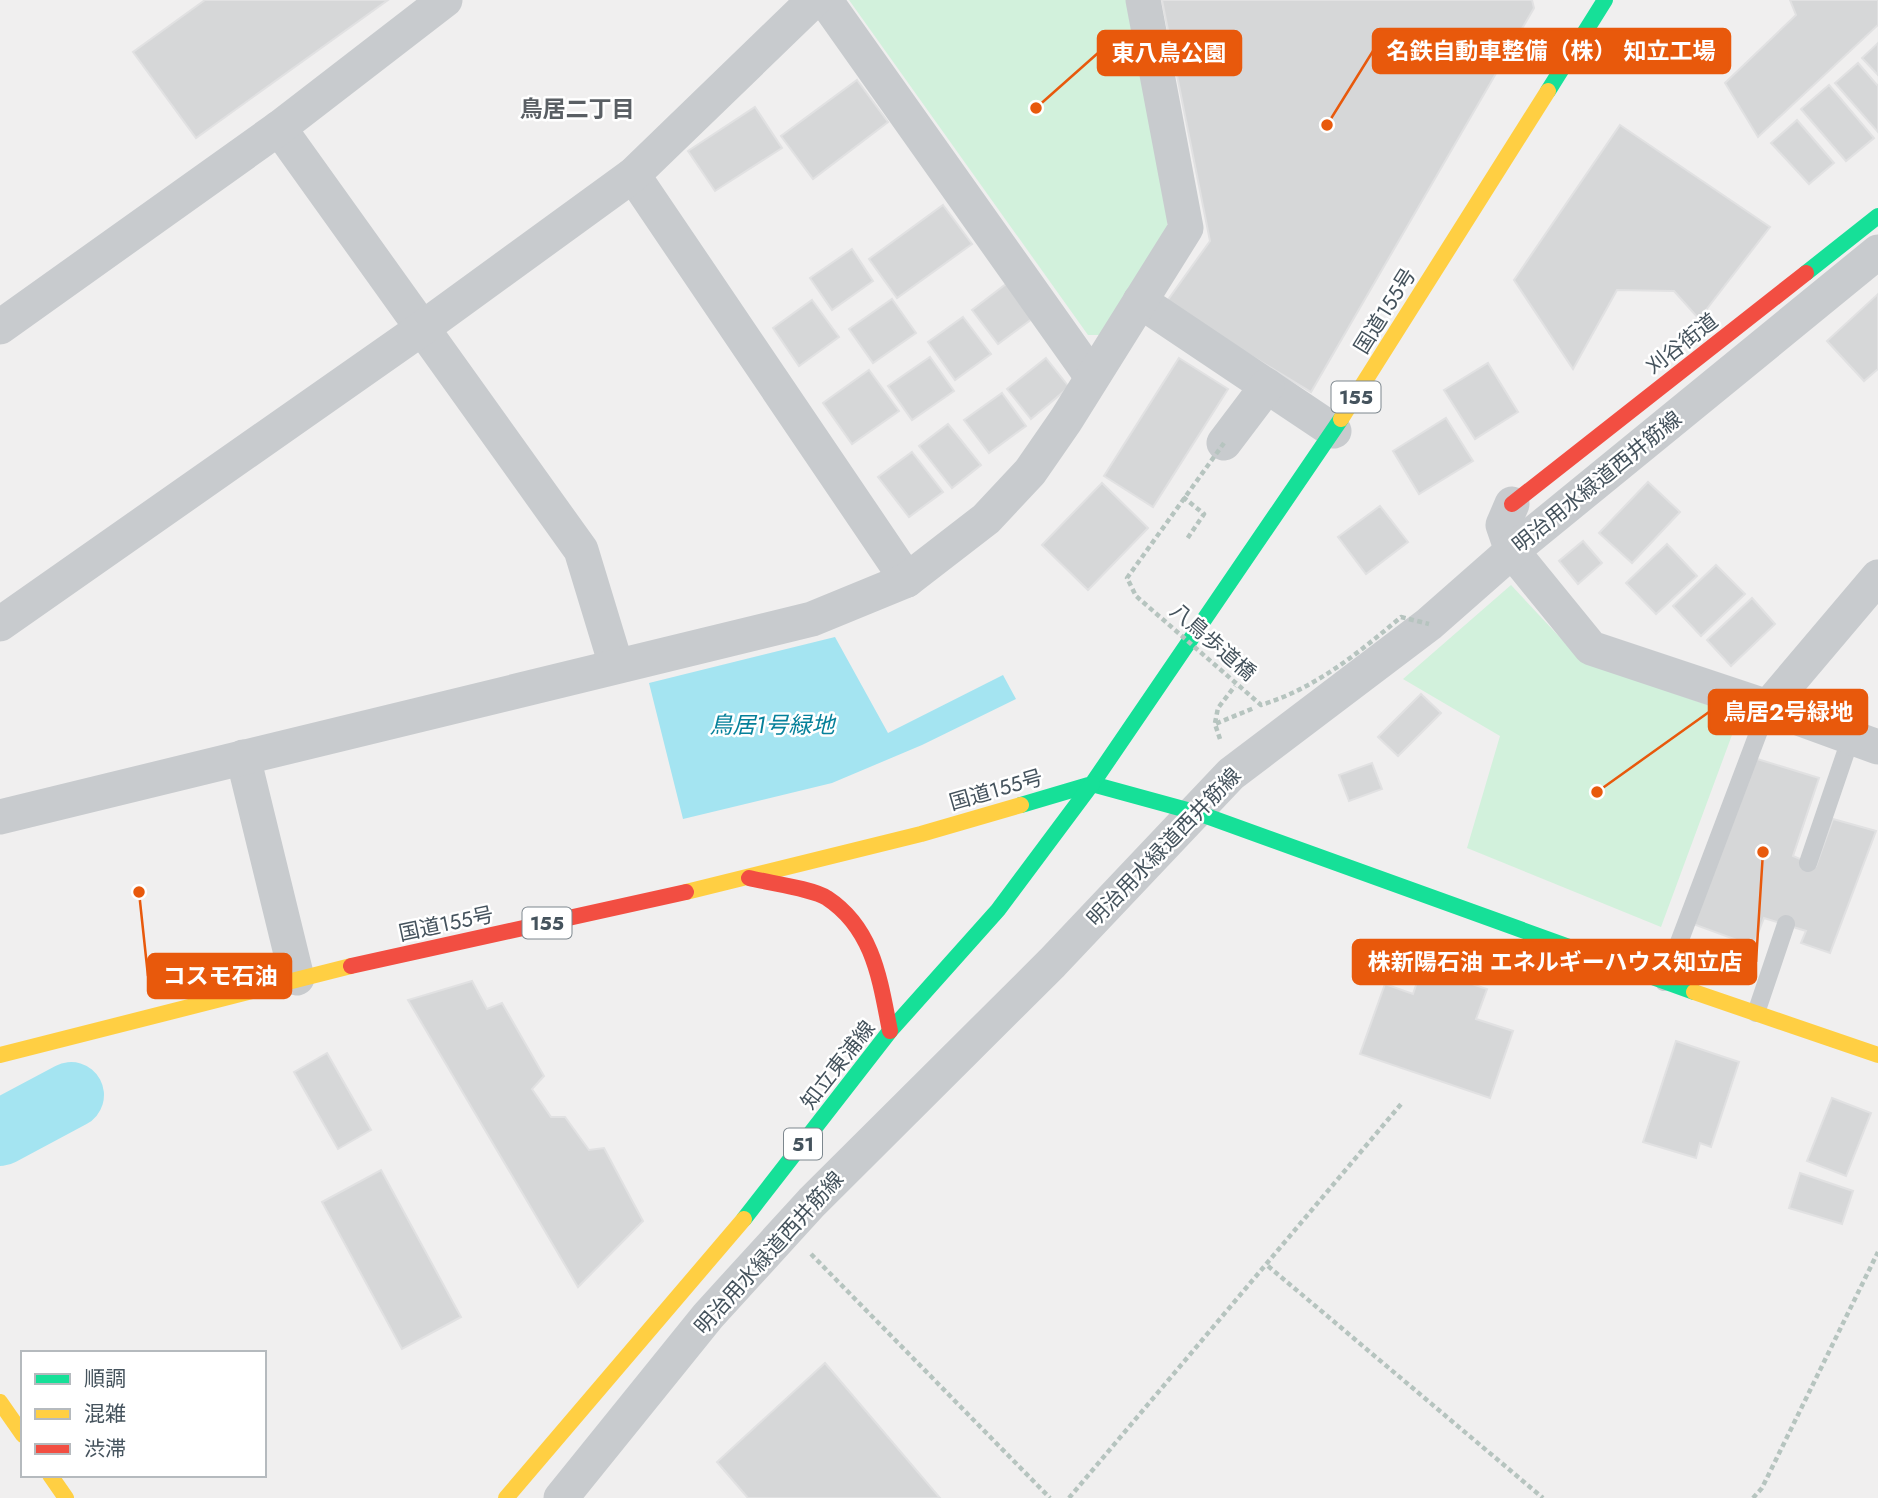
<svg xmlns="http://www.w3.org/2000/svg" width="1878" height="1498" font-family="Jost,'Noto Sans JP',sans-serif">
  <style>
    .green { fill: #d2f1dc }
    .water { fill: #a4e4f1 }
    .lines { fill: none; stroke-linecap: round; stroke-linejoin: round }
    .river { stroke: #a4e4f1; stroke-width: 66 }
    .building { fill: #d6d7d8; stroke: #e1e1e2; stroke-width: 2 }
    .path { stroke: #b6c4bf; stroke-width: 4.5; stroke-dasharray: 5 3.5; stroke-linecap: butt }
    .lane { stroke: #c8cbce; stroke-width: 18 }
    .street { stroke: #c8cbce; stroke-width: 35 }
    .fast { stroke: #16e098; stroke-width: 16 }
    .slow { stroke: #ffcf43; stroke-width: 16 }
    .jam { stroke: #f24e42; stroke-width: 16 }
    .path-bridge { stroke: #b6c4bf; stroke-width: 4.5; stroke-dasharray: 5 3.5; stroke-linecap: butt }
    .labels { text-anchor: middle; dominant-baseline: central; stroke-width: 5; stroke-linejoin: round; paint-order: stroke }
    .shield { fill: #fff; stroke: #7d878e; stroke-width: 2 }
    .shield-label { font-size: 19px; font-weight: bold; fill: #45535d }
    .street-label { font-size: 21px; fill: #45535d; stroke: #fff }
    .neighbourhood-label { font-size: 23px; font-weight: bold; fill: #5a5f64; stroke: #fff }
    .water-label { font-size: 23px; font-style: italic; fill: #05809a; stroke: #fff }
    .leader { fill: none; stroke: #e8590c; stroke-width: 2.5 }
    .callout-dot { fill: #e8590c; stroke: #fff; stroke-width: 2.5 }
    .callout { fill: #e8590c; stroke: #e8590c; stroke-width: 2.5 }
    .callout-label { font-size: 23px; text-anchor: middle; font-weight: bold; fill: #fff }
  </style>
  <rect width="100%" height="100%" fill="#f0efef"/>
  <g class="green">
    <path d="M849 0H1127L1168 214 1167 231 1102 335H1088Z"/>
    <path d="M1511 585 1582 661 1739 716 1661 927 1467 848 1500 736 1403 679Z"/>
  </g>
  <path class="water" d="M835 637 888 733 1003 675 1016 699 922 745 832 783 683 819 649 683Z"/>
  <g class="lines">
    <path class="river" d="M0 1133 71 1095"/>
  </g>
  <g class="building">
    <path d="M205 0H388L196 138 133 52Z"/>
    <path d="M1162 0H1532L1534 8 1311 392 1165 304 1210 241Z"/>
    <path d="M1790 0H1878V25L1758 137 1725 83 1796 15Z"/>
    <path d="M1878 43V75L1862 58Z"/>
    <path d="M1858 63 1878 86V132L1835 83Z"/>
    <path d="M857 80 888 122 813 179 781 136Z"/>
    <path d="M1829 85 1874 138 1846 161 1801 109Z"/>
    <path d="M755 107 782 148 715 191 688 151Z"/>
    <path d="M1797 120 1834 163 1809 184 1771 143Z"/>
    <path d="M1620 125 1770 227 1699 319 1674 291 1617 290 1573 369 1514 280Z"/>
    <path d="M943 205 972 244 897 298 869 259Z"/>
    <path d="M852 249 873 281 832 310 810 278Z"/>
    <path d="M1010 281 1036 316 998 344 972 310Z"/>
    <path d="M1878 294V369L1864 381 1827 341Z"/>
    <path d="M892 299 916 333 873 363 849 329Z"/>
    <path d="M812 300 839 337 799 366 773 328Z"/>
    <path d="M963 317 991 354 955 380 928 342Z"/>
    <path d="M930 357 954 391 912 420 888 386Z"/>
    <path d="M1046 358 1069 387 1031 419 1007 389Z"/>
    <path d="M1179 358 1228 389 1153 507 1104 476Z"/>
    <path d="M1488 363 1518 412 1475 439 1444 390Z"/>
    <path d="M869 370 899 411 852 444 823 403Z"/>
    <path d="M1002 393 1026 426 989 453 964 420Z"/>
    <path d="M1446 418 1473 461 1419 494 1393 451Z"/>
    <path d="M948 424 981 465 952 488 919 446Z"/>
    <path d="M912 452 943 492 909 517 878 477Z"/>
    <path d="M1648 482 1680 512 1632 563 1599 533Z"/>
    <path d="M1102 483 1148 528 1088 590 1042 545Z"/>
    <path d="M1380 506 1408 542 1366 574 1338 537Z"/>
    <path d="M1583 541 1602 563 1578 584 1559 561Z"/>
    <path d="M1667 544 1697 576 1656 614 1626 583Z"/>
    <path d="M1716 565 1745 594 1701 636 1673 606Z"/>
    <path d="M1752 598 1775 624 1731 666 1707 640Z"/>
    <path d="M1421 694 1441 713 1398 756 1378 737Z"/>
    <path d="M1754 758 1819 778 1793 856 1816 866 1833 819 1876 831 1830 953 1801 943 1806 931 1764 918 1753 946 1693 924Z"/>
    <path d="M1372 763 1382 789 1349 801 1339 775Z"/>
    <path d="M1422 967 1487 989 1476 1019 1513 1031 1490 1098 1360 1054 1385 984 1413 994Z"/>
    <path d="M472 981 487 1009 502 1003 544 1076 532 1089 551 1117H565L589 1150 604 1148 643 1221 578 1287 408 1000Z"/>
    <path d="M1676 1041 1739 1062 1711 1147 1700 1143 1696 1158 1643 1142Z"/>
    <path d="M327 1053 371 1130 338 1149 294 1072Z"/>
    <path d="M1832 1098 1871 1113 1846 1176 1807 1161Z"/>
    <path d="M381 1170 461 1317 402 1349 322 1202Z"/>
    <path d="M1800 1173 1853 1191 1842 1224 1789 1208Z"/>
    <path d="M825 1363 940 1498H748L717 1462Z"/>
  </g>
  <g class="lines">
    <g class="path">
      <path d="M1183 497 1204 514 1187 539"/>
      <path d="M1215 723 1218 708 1235 686"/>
      <path d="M1220 739 1215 724 1254 708"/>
      <path d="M811 1254 1050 1498"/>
      <path d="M1268 1266 1543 1498"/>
      <path d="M1069 1498 1402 1103"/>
      <path d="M1753 1498 1762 1488 1878 1252"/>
    </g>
    <g class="lane">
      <path d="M1808 863 1851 737"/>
      <path d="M1664 982 1768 707"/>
      <path d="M1756 1013 1786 924"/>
    </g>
    <g class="street">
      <path d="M825 0 1092 377"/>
      <path d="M279 128 581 550 616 665"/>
      <path d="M633 175 907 580"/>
      <path d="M1140 301 1334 431"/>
      <path d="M0 327 279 128 445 0"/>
      <path d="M1224 443 1267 386"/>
      <path d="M1512 504 1503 525 1512 551 1591 648 1768 707"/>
      <path d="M1878 577 1768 707 1878 747"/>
      <path d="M0 624 424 327 633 175 814 0"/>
      <path d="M243 757 297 978"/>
      <path d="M0 817 812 619 907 580 986 519 1030 472 1066 420 1186 228 1143 0"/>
      <path d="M561 1498 708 1316 812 1202 1052 963 1231 774 1429 624 1512 551 1878 252"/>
    </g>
    <g class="fast">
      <path d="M1548 91 1605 0"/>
      <path d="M1806 273 1878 216"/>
      <path d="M1092 784 1198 813 1694 992"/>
      <path d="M1021 805 1092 784 1341 419"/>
      <path d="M744 1219 890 1031 998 910 1092 784"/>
    </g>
    <g class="slow">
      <path d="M1341 419 1548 91"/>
      <path d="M686 892 921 834 1021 805"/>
      <path d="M1694 992 1878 1055"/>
      <path d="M0 1055 351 966"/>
      <path d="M0 1402 23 1435"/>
      <path d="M50 1475 66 1498"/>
      <path d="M506 1498 744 1219"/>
    </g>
    <g class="jam">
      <path d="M1512 504 1806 273"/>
      <path d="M749 878C769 883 811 888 827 898 874 929 880 981 890 1031"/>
      <path d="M351 966 686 892"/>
    </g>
    <path class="path-bridge" d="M1224 443 1127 578 1136 596 1261 705C1316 688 1357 654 1401 617L1429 624"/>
  </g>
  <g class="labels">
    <g class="shield">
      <rect x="1331.5" y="381.5" width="49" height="31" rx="5"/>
      <rect x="522.5" y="907.5" width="49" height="31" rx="5"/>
      <rect x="784" y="1128.5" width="38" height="31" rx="5"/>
    </g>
    <g class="shield-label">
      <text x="1356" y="397">155</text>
      <text x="547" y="923">155</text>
      <text x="803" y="1144">51</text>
    </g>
    <g class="street-label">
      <text transform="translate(1385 311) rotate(-58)">国道155号</text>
      <text transform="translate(1682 344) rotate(-38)">刈谷街道</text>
      <text transform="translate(1597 482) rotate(-39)">明治用水緑道西井筋線</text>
      <text transform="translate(1213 642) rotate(41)">八鳥歩道橋</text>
      <text transform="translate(996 790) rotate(-16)">国道155号</text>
      <text transform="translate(1164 847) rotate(-46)">明治用水緑道西井筋線</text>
      <text transform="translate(446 924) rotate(-12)">国道155号</text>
      <text transform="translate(838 1065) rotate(-52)">知立東浦線</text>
      <text transform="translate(769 1253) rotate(-48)">明治用水緑道西井筋線</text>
    </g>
    <g class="neighbourhood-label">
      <text x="577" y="109">鳥居二丁目</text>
    </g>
    <g class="water-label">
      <text x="772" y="725">鳥居1号緑地</text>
    </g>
  </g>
  <path class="leader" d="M1327 125L1373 51M1036 108L1098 53M1597 792L1709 712M1763 852L1756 962M139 892L148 976"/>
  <g class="callout-dot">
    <circle cx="1327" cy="125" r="7"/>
    <circle cx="1036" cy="108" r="7"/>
    <circle cx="1597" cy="792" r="7"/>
    <circle cx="1763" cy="852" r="7"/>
    <circle cx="139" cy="892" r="7"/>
  </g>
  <g class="callout">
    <rect x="1373" y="29" width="357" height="44" rx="7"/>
    <rect x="1098" y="31" width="143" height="44" rx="7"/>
    <rect x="1709" y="690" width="158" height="44" rx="7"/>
    <rect x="1353" y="940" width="403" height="44" rx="7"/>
    <rect x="148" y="954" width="143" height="44" rx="7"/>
  </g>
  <g class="callout-label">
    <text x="1551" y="59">名鉄自動車整備（株） 知立工場</text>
    <text x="1169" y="61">東八鳥公園</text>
    <text x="1788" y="720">鳥居2号緑地</text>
    <text x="1555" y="970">株新陽石油 エネルギーハウス知立店</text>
    <text x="220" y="984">コスモ石油</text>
  </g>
  <rect x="21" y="1351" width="245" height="126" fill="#ffffff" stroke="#b5babe" stroke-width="2"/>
  <rect x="35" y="1374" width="35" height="10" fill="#16e098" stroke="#b5babe" stroke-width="2"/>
  <text x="84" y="1386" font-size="21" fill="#45535d">順調</text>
  <rect x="35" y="1409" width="35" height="10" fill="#ffcf43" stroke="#b5babe" stroke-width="2"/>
  <text x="84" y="1421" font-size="21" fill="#45535d">混雑</text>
  <rect x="35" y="1444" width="35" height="10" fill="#f24e42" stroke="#b5babe" stroke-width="2"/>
  <text x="84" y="1456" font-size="21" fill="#45535d">渋滞</text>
</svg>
